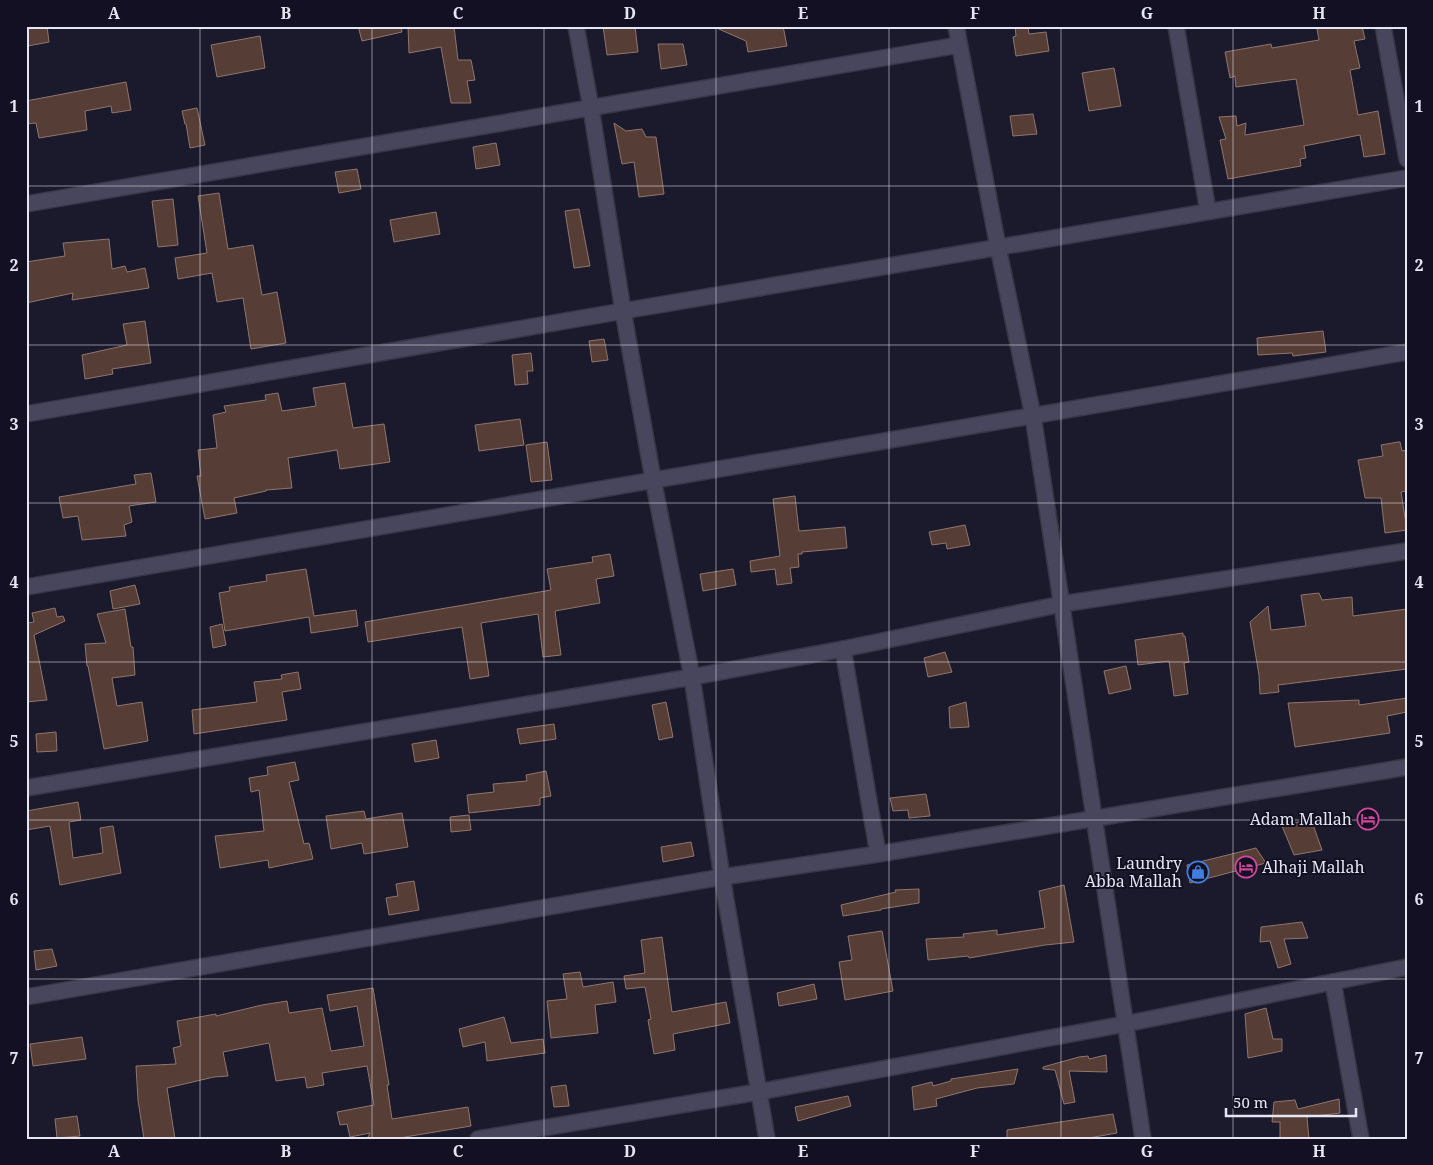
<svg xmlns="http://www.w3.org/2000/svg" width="1433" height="1165" font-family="'Noto Serif',serif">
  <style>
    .building { fill: #563e36; stroke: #90756c }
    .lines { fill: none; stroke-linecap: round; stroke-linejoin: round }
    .minor-casing { stroke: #373645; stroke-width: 18 }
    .minor { stroke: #47465c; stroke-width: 15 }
    .grid { fill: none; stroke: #e6e6f3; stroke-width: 1; stroke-opacity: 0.55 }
    .labels { text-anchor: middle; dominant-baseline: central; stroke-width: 4; stroke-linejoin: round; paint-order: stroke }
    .poi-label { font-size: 16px; fill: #e6e6f3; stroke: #121022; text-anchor: end }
    .neatline { fill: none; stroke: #e6e6f3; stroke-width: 2 }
    .grid-label { font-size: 16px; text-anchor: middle; font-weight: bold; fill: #e6e6f3 }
  </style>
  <rect width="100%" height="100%" fill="#1b192c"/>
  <g class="building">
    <path d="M26 26H47L49 42 28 46Z"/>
    <path d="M358 26H401L402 32 362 41Z"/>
    <path d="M408 26H454L458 60H471L475 80 467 81 471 103H451L441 47 409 53Z"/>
    <path d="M603 26H635L638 52 607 55Z"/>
    <path d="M712 26H783L787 46 748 52 746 41Z"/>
    <path d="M1015 26H1028L1029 34 1046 32 1049 51 1016 56 1013 37 1016 36Z"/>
    <path d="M1332 26H1362L1365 39 1354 41 1360 68 1350 70 1358 115 1378 111 1385 154 1364 157 1360 135 1304 146 1306 158 1300 159 1301 166 1228 179 1220 140 1226 139 1219 117 1236 116 1237 126 1246 123 1245 135 1304 125 1296 79 1236 87 1235 76 1230 78 1225 52 1271 44 1272 48 1319 40 1317 29Z"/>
    <path d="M260 36 265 68 217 77 211 45Z"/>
    <path d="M658 44H683L687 65 661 69Z"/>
    <path d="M1114 68 1121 106 1089 111 1082 73Z"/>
    <path d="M126 82 131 110 112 113 111 106 85 111 87 130 39 138 36 123 26 124V101Z"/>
    <path d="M197 108 205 145 190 148 186 124H185L182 111Z"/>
    <path d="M1033 114 1037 134 1013 136 1010 116Z"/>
    <path d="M614 123 626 131 642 129 646 137H656L664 194 639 197 634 162 622 164Z"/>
    <path d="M496 143 500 165 476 169 473 147Z"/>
    <path d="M357 169 361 189 339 193 335 172Z"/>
    <path d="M219 193 228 249 253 245 262 295 277 292 286 343 251 349 243 298 217 302 212 273 178 279 175 258 207 253 198 196Z"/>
    <path d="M173 199 178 245 158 247 152 201Z"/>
    <path d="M579 209 590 266 574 268 565 211Z"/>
    <path d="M436 212 440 234 394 242 390 220Z"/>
    <path d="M109 239 112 269 125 266 127 272 145 268 149 288 72 300 73 293 26 303V262L65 256 63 243Z"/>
    <path d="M145 321 151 363 112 369 113 374 85 379 82 355 127 345 123 324Z"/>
    <path d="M1323 331 1326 352 1293 356 1292 353 1258 355 1257 338Z"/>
    <path d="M604 339 608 360 592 362 589 341Z"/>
    <path d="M531 353 533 371H527L528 384 515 385 512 355Z"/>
    <path d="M345 383 353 428 384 424 390 462 340 469 337 450 288 458 292 488 266 490V491L234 498 237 513 205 519 197 476H201L198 450 217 448 213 415 226 412 224 406 266 400 265 395 278 393 282 411 316 406 313 388Z"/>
    <path d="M520 419 524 445 479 451 475 425Z"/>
    <path d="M547 442 552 480 531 482 526 445Z"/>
    <path d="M1398 442H1400L1402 451 1407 450V491L1401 492 1407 530 1385 533 1381 498H1365L1358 460 1383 456 1381 445Z"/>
    <path d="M151 473 156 502 129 506 132 522 124 525 126 536 82 540 78 516 63 518 59 497 136 484 134 475Z"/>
    <path d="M795 496 799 531 845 527 847 548 802 552V554H798L799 567 790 568 792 583 777 585 775 569 751 572 750 561 780 556 773 499Z"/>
    <path d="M965 525 970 545 947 549 946 543 932 545 929 532Z"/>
    <path d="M610 554 614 576 596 579 600 603 555 611 561 655 543 657 538 614 481 623 489 676 470 679 462 627 368 642 365 622 551 590 547 569 593 562 592 557Z"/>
    <path d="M306 569 314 616 356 610 358 626 311 633 309 617 225 631 219 593 230 591 229 587 267 581 266 575Z"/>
    <path d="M733 569 736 585 703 591 700 574Z"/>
    <path d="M135 585 140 604 113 609 110 591Z"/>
    <path d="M1319 593 1322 600 1352 597 1353 616 1407 609V669L1278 685 1279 692 1260 694 1259 675 1250 622 1268 606 1271 630 1306 626 1301 595Z"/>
    <path d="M55 608 57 617 63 616 65 621 34 635 47 700 26 702V623L34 622 32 613Z"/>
    <path d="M125 609 131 647H133L135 675 112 678 117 706 142 702 148 741 104 749 88 666H87L85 644 106 643 97 614Z"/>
    <path d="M222 624 226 645 213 648 210 627Z"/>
    <path d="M1183 633V636H1185L1189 662 1184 663 1188 694 1174 696 1169 661 1138 665 1135 640Z"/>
    <path d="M945 652 952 672 928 677 924 658Z"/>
    <path d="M1126 666 1131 689 1109 694 1104 671Z"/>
    <path d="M298 672 301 689 282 692 287 720 194 734 192 710 257 702 254 682 282 679 281 675Z"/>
    <path d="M1407 698V712L1387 716 1390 733 1295 747 1288 703 1359 700V705Z"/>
    <path d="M666 702 673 737 659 740 652 705Z"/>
    <path d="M966 702 969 727 950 728 949 707Z"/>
    <path d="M554 724 556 739 520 744 517 729Z"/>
    <path d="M56 732 57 751 37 752 36 734Z"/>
    <path d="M436 740 439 758 415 762 412 744Z"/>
    <path d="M295 762 299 780 289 782 304 844 309 843 313 859 269 868 268 860 220 868 215 836 264 831 259 790 251 792 249 778 268 775 267 767Z"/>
    <path d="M546 771 551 796 540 798V805L469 813 467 795 494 792 493 784 527 781 526 775Z"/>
    <path d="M926 794 930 816 909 818 908 810 893 811 890 798Z"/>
    <path d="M78 802 81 820 69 822 73 858 103 853 100 828 113 826 121 873 60 885 50 826 26 830V811Z"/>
    <path d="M364 811 366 819 402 813 408 847 364 854 362 843 331 849 326 816Z"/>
    <path d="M469 815 471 830 451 832 450 817Z"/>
    <path d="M1311 819 1322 850 1294 855 1282 826Z"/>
    <path d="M691 842 694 856 663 862 661 847Z"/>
    <path d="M1256 848 1266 863 1190 883 1187 865Z"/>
    <path d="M414 881 419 910 389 915 386 898 398 896 396 884Z"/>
    <path d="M1064 885 1074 942 1045 945 969 958 968 956 928 960 926 939 964 937 963 934 997 930V935L1045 928 1039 891Z"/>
    <path d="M919 889V903L881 909V910L843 916 841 905 896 892 895 890Z"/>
    <path d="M1302 922 1308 938 1284 939 1291 964 1278 968 1270 941 1260 942 1261 927Z"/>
    <path d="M882 931 893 991 845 1000 839 962 852 960 848 936Z"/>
    <path d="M662 937 672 1012 726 1002 730 1023 673 1034 675 1050 654 1054 648 1020 651 1019 645 987 626 989 624 976 645 973 641 940Z"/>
    <path d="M52 949 57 966 36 970 34 951Z"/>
    <path d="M580 972 583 987 613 982 616 1002 595 1005 598 1033 551 1038 547 1001 567 999 563 974Z"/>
    <path d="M814 984 817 999 779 1006 777 993Z"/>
    <path d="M373 988 389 1085H387L392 1119 468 1107 471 1126 393 1139H367L370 1133 350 1137 347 1124 340 1125 337 1112 374 1105 367 1066 322 1073 324 1085 307 1088 305 1077 276 1081 269 1043 223 1052 228 1076 214 1077 167 1088 175 1139H144L138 1100 136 1066 176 1064 173 1048 181 1046 177 1021 216 1014V1016L262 1005 287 1001 289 1013 322 1008 331 1051 364 1046 357 1006 330 1011 327 995Z"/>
    <path d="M1266 1008 1273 1039H1282V1051L1248 1058 1245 1014Z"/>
    <path d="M504 1017 511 1043 543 1039 545 1053 487 1061 485 1042 463 1047 459 1029Z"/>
    <path d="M82 1037 86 1059 33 1066 30 1044Z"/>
    <path d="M1106 1055 1107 1072 1069 1071 1075 1102 1064 1104 1055 1070 1043 1069V1067L1079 1057 1088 1056 1089 1059Z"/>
    <path d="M1018 1069 1014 1084 977 1088 936 1099 937 1106 914 1110 912 1087 932 1082 933 1086 951 1081V1079Z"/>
    <path d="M566 1085 569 1106 554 1107 551 1087Z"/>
    <path d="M848 1096 851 1106 798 1121 795 1107Z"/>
    <path d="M1339 1099 1340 1113 1307 1117 1309 1139H1280V1122H1272L1274 1102 1295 1100 1298 1109Z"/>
    <path d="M1113 1114 1117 1133 1083 1139H1007V1130Z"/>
    <path d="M77 1116 80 1136 57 1138 55 1119Z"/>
  </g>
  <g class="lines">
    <g class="minor-casing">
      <g id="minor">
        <path d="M576 26 591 108 623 311 653 479 692 677 722 877 767 1139"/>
        <path d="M956 26 998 247 1033 416 1143 1139"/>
        <path d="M1176 26 1208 211"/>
        <path d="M1383 26 1407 159"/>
        <path d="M26 204 959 45"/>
        <path d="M26 414 623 311 1407 178"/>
        <path d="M26 587 1407 352"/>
        <path d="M843 649 878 854"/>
        <path d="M26 788 692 677 843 649 1062 604 1407 551"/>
        <path d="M1333 982 1361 1139"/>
        <path d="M26 997 722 877 878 854 1407 767"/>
        <path d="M478 1139 758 1092 1125 1024 1407 967"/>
      </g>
    </g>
    <use href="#minor" class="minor"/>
  </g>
  <path class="grid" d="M200 26V1139M372 26V1139M544 26V1139M716 26V1139M889 26V1139M1061 26V1139M1233 26V1139M26 186H1407M26 345H1407M26 503H1407M26 662H1407M26 820H1407M26 979H1407"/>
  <defs>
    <g id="hotel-ring" transform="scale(1.125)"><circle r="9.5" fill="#121022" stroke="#d1479c" stroke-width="1.5"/><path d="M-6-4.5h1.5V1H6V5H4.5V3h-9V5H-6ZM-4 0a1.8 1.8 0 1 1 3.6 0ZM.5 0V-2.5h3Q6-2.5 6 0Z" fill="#d1479c"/></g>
    <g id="shop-ring" transform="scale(1.125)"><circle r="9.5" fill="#121022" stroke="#3f7fe0" stroke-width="1.5"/><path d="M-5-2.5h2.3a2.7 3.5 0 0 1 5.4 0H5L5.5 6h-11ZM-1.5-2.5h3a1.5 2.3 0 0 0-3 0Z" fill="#3f7fe0"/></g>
  </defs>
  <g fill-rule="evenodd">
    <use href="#hotel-ring" x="1368" y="819"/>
    <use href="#hotel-ring" x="1246" y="867"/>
    <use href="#shop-ring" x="1198" y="872"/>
  </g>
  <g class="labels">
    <g class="poi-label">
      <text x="1352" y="819">Adam Mallah</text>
      <text x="1182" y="863">Laundry<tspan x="1182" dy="18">Abba Mallah</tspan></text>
      <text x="1262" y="867" text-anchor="start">Alhaji Mallah</text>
    </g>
  </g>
  <rect width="1433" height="1165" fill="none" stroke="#121022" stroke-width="55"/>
  <path d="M1226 1108v8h130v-8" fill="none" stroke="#e6e6f3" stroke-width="2.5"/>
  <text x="1233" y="1108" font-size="15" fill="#e6e6f3" stroke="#121022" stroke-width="4" paint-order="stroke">50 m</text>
  <rect x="28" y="28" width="1378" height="1110" class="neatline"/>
  <g class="grid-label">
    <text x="114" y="19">A</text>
    <text x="286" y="19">B</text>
    <text x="458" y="19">C</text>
    <text x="630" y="19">D</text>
    <text x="803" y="19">E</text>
    <text x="975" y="19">F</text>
    <text x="1147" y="19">G</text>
    <text x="1319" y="19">H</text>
    <text x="14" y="112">1</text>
    <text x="1419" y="112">1</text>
    <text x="14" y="271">2</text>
    <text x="1419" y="271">2</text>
    <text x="14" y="430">3</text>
    <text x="1419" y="430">3</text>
    <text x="14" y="588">4</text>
    <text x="1419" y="588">4</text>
    <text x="14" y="747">5</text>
    <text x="1419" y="747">5</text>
    <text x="14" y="905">6</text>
    <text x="1419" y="905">6</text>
    <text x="14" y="1064">7</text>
    <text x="1419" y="1064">7</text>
    <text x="114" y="1157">A</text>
    <text x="286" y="1157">B</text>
    <text x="458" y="1157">C</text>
    <text x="630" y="1157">D</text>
    <text x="803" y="1157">E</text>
    <text x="975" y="1157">F</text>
    <text x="1147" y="1157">G</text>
    <text x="1319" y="1157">H</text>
  </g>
</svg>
